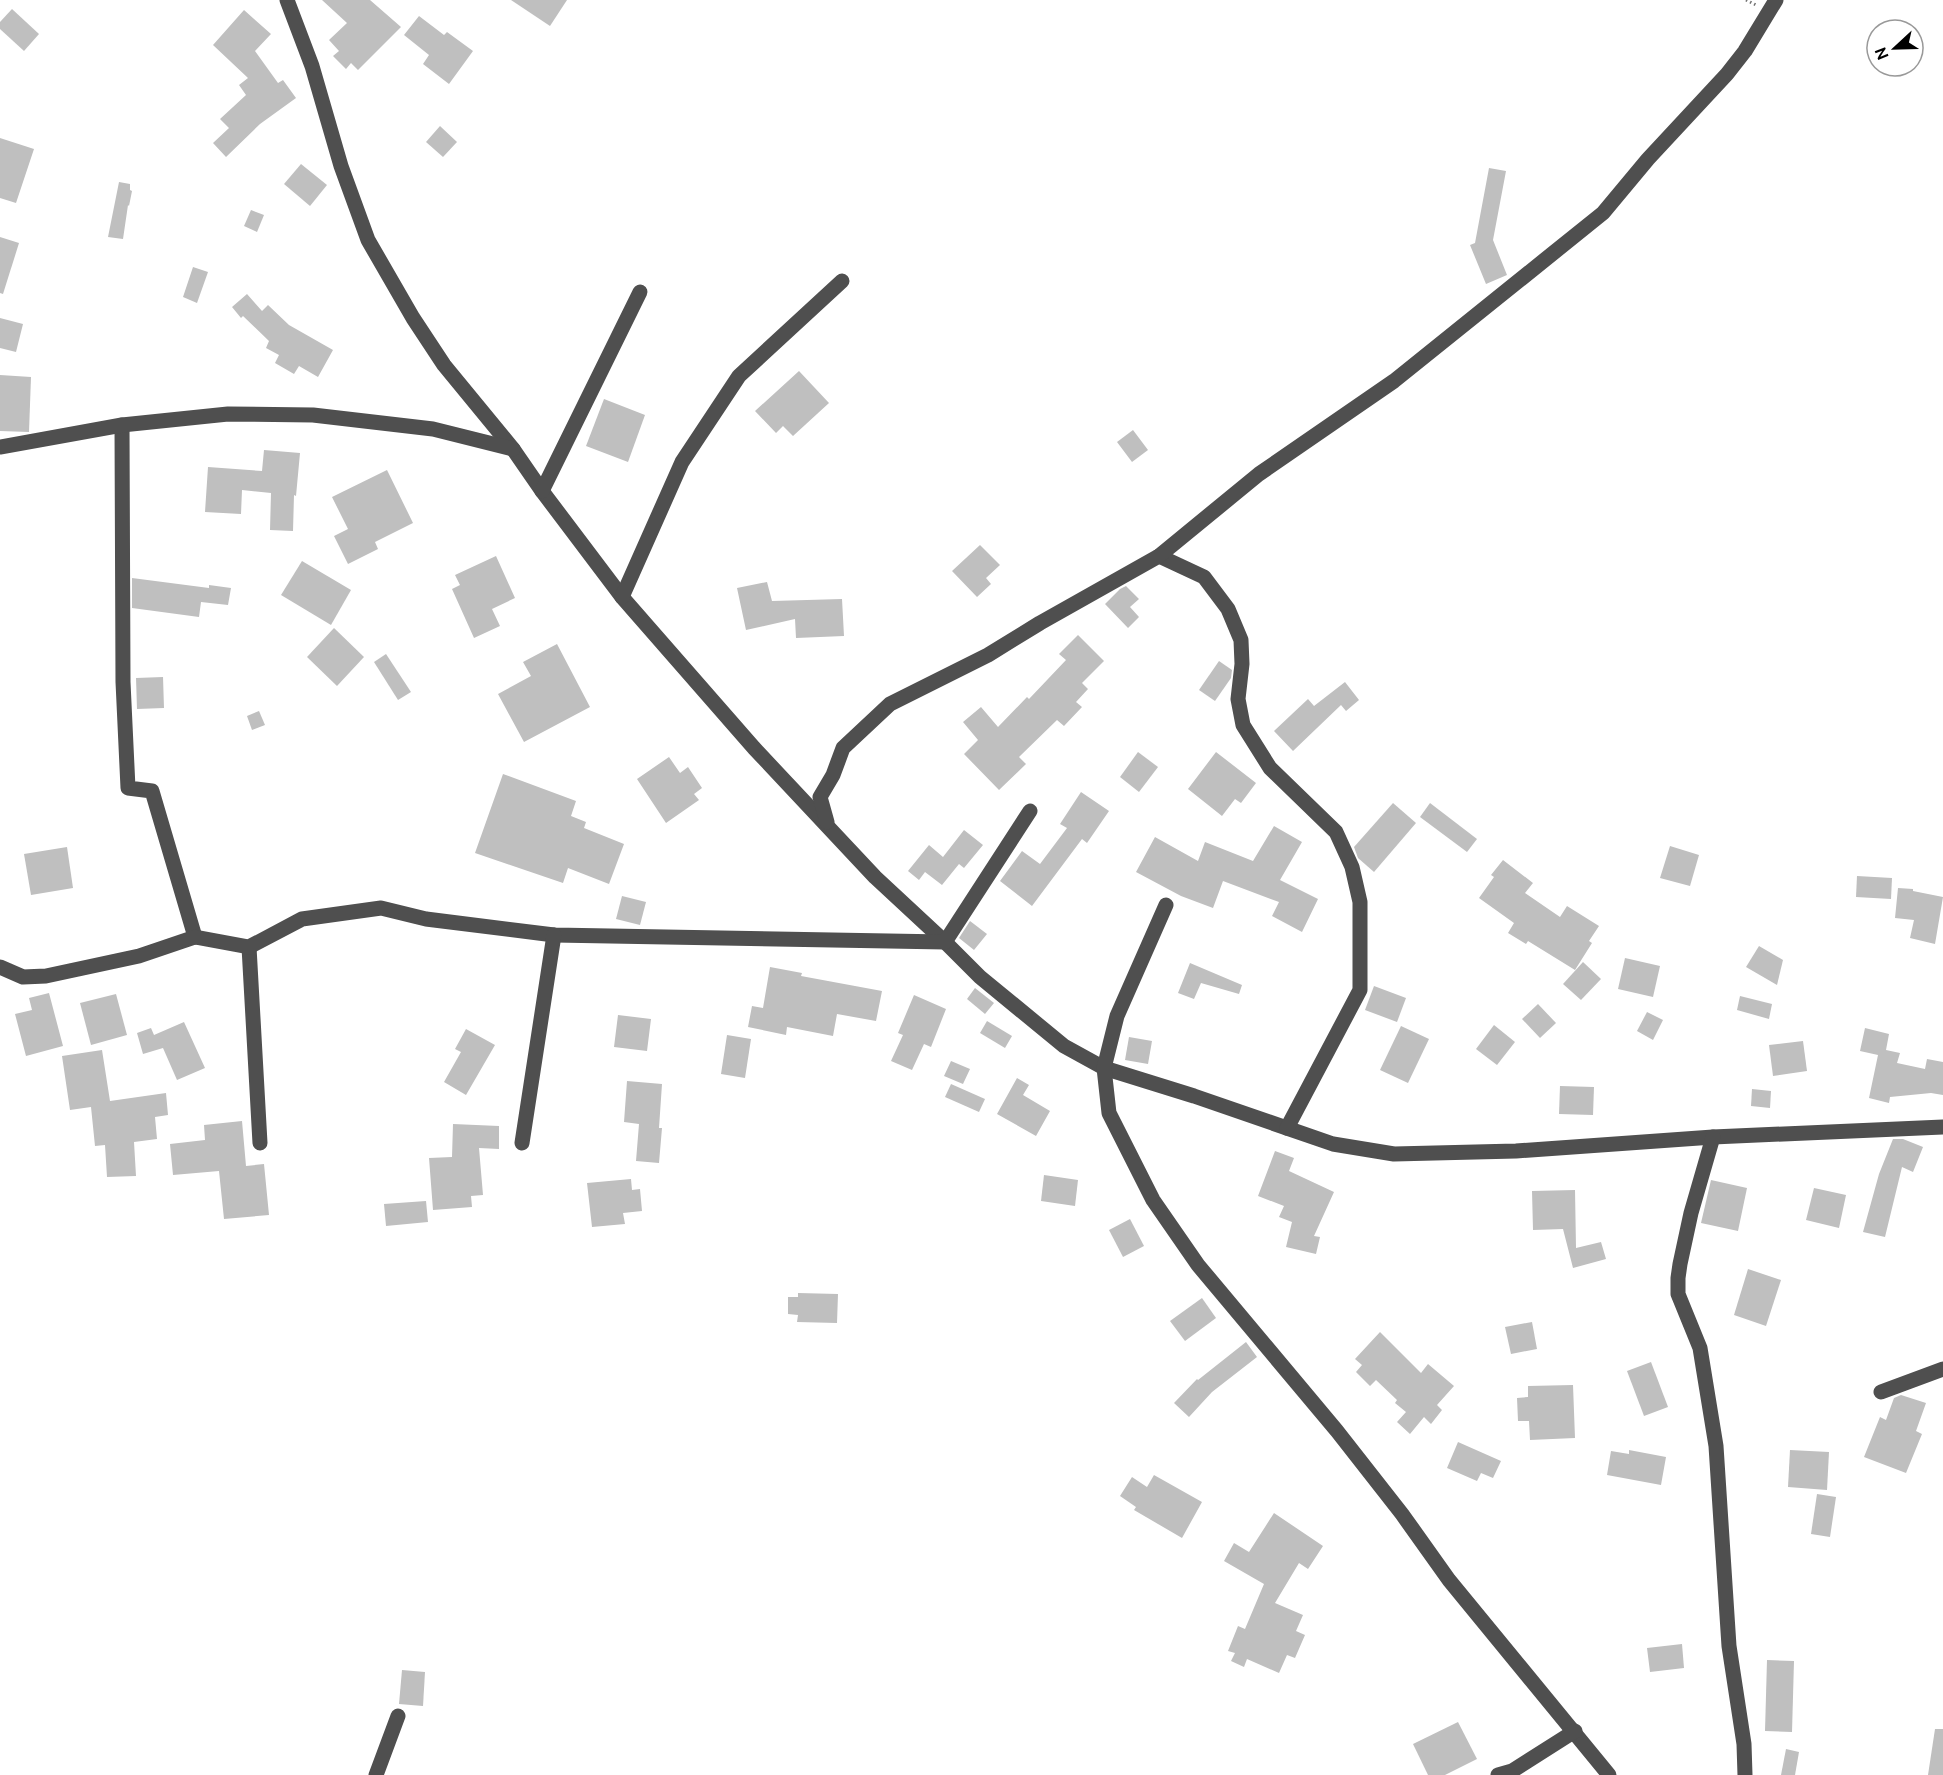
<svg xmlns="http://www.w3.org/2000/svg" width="1943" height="1775" font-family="Ubuntu,sans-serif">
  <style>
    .building { fill: #bfbfbf }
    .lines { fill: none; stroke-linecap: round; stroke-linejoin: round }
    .path { stroke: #717171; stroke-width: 3; stroke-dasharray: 1.5 3; stroke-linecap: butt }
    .minor { stroke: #4f4f4f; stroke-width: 15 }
  </style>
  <rect width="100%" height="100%" fill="#fff"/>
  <g class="building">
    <path d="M322 0H370L401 27 358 70 351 63 346 69 333 56 339 51 329 40 347 23Z"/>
    <path d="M511 0H567L550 26Z"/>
    <path d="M12 9 39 34 24 51 0 29V22Z"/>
    <path d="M244 10 271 34 255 51 278 83 283 80 296 98 260 124 226 157 213 143 229 128 220 119 246 95 239 85 248 78 213 45Z"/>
    <path d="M419 16 444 35 447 32 473 51 449 84 423 64 429 55 404 35Z"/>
    <path d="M440 126 457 142 443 157 426 142Z"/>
    <path d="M0 138 34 149 16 203 0 198Z"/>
    <path d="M301 164 327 185 310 206 284 184Z"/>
    <path d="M1489 168 1506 171 1493 240 1507 275 1486 284 1470 245 1475 243Z"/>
    <path d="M119 182 130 184V190L132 191 129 206 128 205 123 239 108 237Z"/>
    <path d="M251 210 264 215 257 232 244 226Z"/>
    <path d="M0 237 19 243 3 294 0 293Z"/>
    <path d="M193 267 208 272 197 303 183 297Z"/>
    <path d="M247 294 262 311 268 305 289 325 333 350 318 377 299 366 294 374 275 363 279 355 266 348 269 341 243 316 241 318 232 307Z"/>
    <path d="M0 318 23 324 16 352 0 348Z"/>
    <path d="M799 371 829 403 793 436 783 426 776 433 755 411Z"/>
    <path d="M0 375 31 377 29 432 0 431Z"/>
    <path d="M604 399 645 415 628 462 586 446Z"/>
    <path d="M1133 430 1148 450 1132 462 1117 442Z"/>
    <path d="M264 450 300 453 296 496 294 495 293 531 270 530 271 493 242 490 241 514 205 512 208 467 262 471Z"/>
    <path d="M387 470 413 523 375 542 378 549 348 564 334 536 348 529 332 497Z"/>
    <path d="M980 545 1000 565 986 578 991 584 977 597 952 571Z"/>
    <path d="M496 556 515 598 492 609 500 626 474 638 452 589 460 585 455 575Z"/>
    <path d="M302 561 351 590 331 625 281 595Z"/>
    <path d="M132 578 209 588V585L231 588 228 605 201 602 199 617 132 608Z"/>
    <path d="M767 582 772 601 842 599 844 636 796 638 795 619 746 630 737 588Z"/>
    <path d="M1126 586 1139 599 1130 607 1139 617 1128 628 1105 604 1120 589Z"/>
    <path d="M334 628 364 657 337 686 307 657Z"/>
    <path d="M1078 635 1104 661 1082 683 1088 689 1076 702 1082 707 1064 726 1057 720 1019 757 1026 764 999 790 964 754 978 740 963 722 981 707 998 727 1027 697 1029 699 1066 660 1059 654Z"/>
    <path d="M557 644 590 707 524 742 498 694 531 676 523 662Z"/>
    <path d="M386 654 411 692 398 700 374 662Z"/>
    <path d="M1219 661 1232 670 1231 678 1215 701 1199 690Z"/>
    <path d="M163 677 164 708 137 709 136 678Z"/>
    <path d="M1345 682 1359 700 1346 711 1341 705 1293 751 1274 731 1308 699 1314 706Z"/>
    <path d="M259 711 265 725 252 730 247 716Z"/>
    <path d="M1138 752 1158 767 1139 792 1120 777Z"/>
    <path d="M1216 752 1256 783 1241 803 1235 799 1222 816 1188 789Z"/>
    <path d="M669 757 680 773 688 767 702 788 694 794 699 800 666 823 637 779Z"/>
    <path d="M503 774 576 801 571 816 586 822 584 828 624 844 609 884 568 868 563 883 475 853Z"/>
    <path d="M1081 792 1109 811 1087 843 1082 839 1032 906 1000 881 1022 851 1040 864 1067 828 1060 824Z"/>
    <path d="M1393 803 1416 823 1374 872 1358 858 1354 847Z"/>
    <path d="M1430 803 1477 839 1467 852 1420 817Z"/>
    <path d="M1274 826 1302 842 1280 880 1318 899 1302 932 1272 916 1279 902 1223 881 1213 908 1181 896 1136 872 1155 837 1198 861 1205 842 1253 861Z"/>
    <path d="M964 830 983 845 964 868 959 864 942 885 925 872 919 880 908 871 929 845 943 857Z"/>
    <path d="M1670 846 1699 855 1690 886 1660 878Z"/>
    <path d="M67 847 73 888 31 895 24 854Z"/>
    <path d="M1503 860 1533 883 1525 893 1560 917 1567 906 1599 926 1589 941 1592 943 1575 970 1528 941 1526 944 1508 933 1514 923 1479 898 1494 877 1491 875Z"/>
    <path d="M1857 876 1892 878 1891 899 1856 897Z"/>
    <path d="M1898 888 1913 889V891L1943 897 1935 944 1910 938 1914 920 1895 918Z"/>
    <path d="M622 896 646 902 640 925 616 919Z"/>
    <path d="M970 921 987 934 974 950 959 938Z"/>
    <path d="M1759 946 1783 960 1777 985 1746 967Z"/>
    <path d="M1625 958 1660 966 1653 997 1618 989Z"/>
    <path d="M1583 962 1601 979 1581 1000 1563 984Z"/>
    <path d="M1190 963 1242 985 1239 994 1201 983 1194 999 1178 993Z"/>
    <path d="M770 967 802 973 801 976 882 991 876 1021 837 1014 833 1036 787 1027 786 1035 748 1027 752 1006 763 1008Z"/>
    <path d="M1374 986 1406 998 1397 1022 1365 1010Z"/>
    <path d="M975 988 994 1003 985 1014 967 999Z"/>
    <path d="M49 993 63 1046 26 1056 15 1014 32 1010 29 998Z"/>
    <path d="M116 994 127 1035 91 1045 80 1003Z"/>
    <path d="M914 995 946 1009 931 1047 924 1044 912 1070 891 1061 903 1035 898 1033Z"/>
    <path d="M1740 996 1772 1004 1769 1019 1737 1010Z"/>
    <path d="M1538 1004 1556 1023 1540 1038 1522 1019Z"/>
    <path d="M1647 1012 1663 1020 1653 1040 1637 1031Z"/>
    <path d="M618 1015 651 1019 647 1051 614 1047Z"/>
    <path d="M987 1021 1012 1036 1005 1048 980 1033Z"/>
    <path d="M184 1022 205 1068 177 1080 163 1048 143 1054 137 1033 151 1028 154 1035Z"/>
    <path d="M1494 1025 1515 1042 1497 1065 1476 1049Z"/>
    <path d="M1401 1026 1429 1039 1408 1083 1380 1070Z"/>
    <path d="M1865 1028 1889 1034 1886 1050 1900 1053 1897 1063 1925 1069 1927 1059 1943 1062V1095L1931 1093 1890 1097 1889 1103 1869 1098 1878 1055 1860 1051Z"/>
    <path d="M466 1029 495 1045 466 1095 444 1082 461 1052 455 1049Z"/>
    <path d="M727 1035 751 1039 745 1078 721 1074Z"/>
    <path d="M1129 1037 1152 1041 1148 1064 1125 1060Z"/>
    <path d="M1803 1041 1807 1071 1773 1076 1769 1045Z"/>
    <path d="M102 1050 110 1101 166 1093 168 1115 155 1117 157 1139 134 1142 136 1176 107 1177 105 1145 95 1146 91 1107 70 1110 62 1056Z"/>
    <path d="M951 1061 970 1069 963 1084 944 1076Z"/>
    <path d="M1017 1078 1029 1085 1023 1095 1050 1111 1036 1136 997 1114Z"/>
    <path d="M627 1081 662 1084 659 1128H662L659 1163 636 1161 639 1124 624 1122Z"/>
    <path d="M951 1084 985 1099 979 1112 945 1097Z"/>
    <path d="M1560 1086 1594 1087 1593 1115 1559 1114Z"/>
    <path d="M1752 1089 1771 1091 1770 1108 1751 1106Z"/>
    <path d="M242 1121 246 1166 264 1164 269 1215 224 1219 219 1171 173 1175 170 1144 205 1140 204 1125Z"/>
    <path d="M453 1124 499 1126V1149L479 1148 483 1195 471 1196 472 1207 433 1210 429 1158 452 1157Z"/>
    <path d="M1893 1139H1903L1923 1147 1913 1172 1902 1167 1885 1237 1863 1232 1879 1174Z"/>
    <path d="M1275 1151 1294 1158 1289 1171 1334 1192 1314 1236 1320 1237 1316 1254 1286 1247 1292 1222 1279 1217 1284 1206 1258 1196Z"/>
    <path d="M1044 1175 1078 1180 1075 1206 1041 1201Z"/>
    <path d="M631 1179 632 1190 640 1189 642 1211 623 1213 625 1224 592 1227 587 1183Z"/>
    <path d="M1711 1180 1747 1188 1738 1231 1701 1223Z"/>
    <path d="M1814 1188 1846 1195 1839 1228 1806 1220Z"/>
    <path d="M1575 1190 1576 1248 1601 1242 1606 1259 1573 1268 1563 1229 1533 1230 1532 1191Z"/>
    <path d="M426 1201 428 1222 386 1226 384 1204Z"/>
    <path d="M1130 1219 1144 1246 1123 1257 1109 1230Z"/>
    <path d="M1748 1269 1781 1280 1766 1326 1734 1315Z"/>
    <path d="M798 1293 838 1294 837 1323 797 1322 798 1315 788 1314V1297H798Z"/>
    <path d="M1202 1298 1216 1318 1185 1341 1170 1321Z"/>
    <path d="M1532 1322 1537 1349 1511 1354 1505 1327Z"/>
    <path d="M1380 1332 1421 1373 1428 1364 1454 1386 1437 1405 1442 1410 1431 1424 1424 1417 1410 1434 1397 1422 1406 1412 1395 1403 1397 1400 1376 1380 1370 1386 1356 1372 1362 1365 1355 1359Z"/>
    <path d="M1246 1342 1257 1357 1212 1392 1189 1417 1174 1403 1197 1379 1198 1380Z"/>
    <path d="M1651 1362 1668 1407 1644 1416 1627 1371Z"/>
    <path d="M1573 1385 1575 1438 1530 1440 1529 1421H1518L1517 1398 1528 1397V1386Z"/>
    <path d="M1901 1395 1926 1403 1916 1431 1922 1434 1906 1473 1864 1457 1880 1417 1886 1420 1894 1398Z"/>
    <path d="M1458 1442 1501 1461 1493 1478 1481 1473 1477 1481 1447 1468Z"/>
    <path d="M1629 1450 1666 1457 1661 1485 1607 1475 1611 1451 1629 1454Z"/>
    <path d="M1790 1450 1829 1452 1827 1490 1788 1487Z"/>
    <path d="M1154 1475 1202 1502 1182 1538 1134 1510 1136 1507 1120 1496 1132 1477 1147 1487Z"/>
    <path d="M1817 1494 1836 1497 1830 1537 1811 1534Z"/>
    <path d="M1274 1513 1323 1546 1308 1569 1299 1563 1275 1603 1303 1615 1296 1631 1305 1635 1295 1658 1287 1655 1279 1673 1247 1659 1244 1667 1231 1661 1235 1653 1228 1651 1238 1626 1245 1629 1264 1584 1224 1561 1234 1543 1249 1552Z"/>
    <path d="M1682 1644 1684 1668 1650 1672 1647 1648Z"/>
    <path d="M1767 1660 1794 1661 1792 1732 1765 1731Z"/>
    <path d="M402 1670 425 1672 423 1706 399 1704Z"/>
    <path d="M1458 1722 1477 1759 1445 1775H1428L1413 1744Z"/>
    <path d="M1935 1729H1943V1775H1928Z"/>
    <path d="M1786 1749 1799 1752 1795 1775H1781Z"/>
  </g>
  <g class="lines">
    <path class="path" d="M1746 0 1756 5"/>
    <g class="minor">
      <path d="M287 0 312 66 341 166 368 240 413 318 444 365 513 449 542 491 622 597 754 748 875 877 945 942 980 977 1064 1046 1104 1068 1194 1096 1333 1144 1394 1154 1516 1151 1713 1137 1943 1127"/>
      <path d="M122 425 123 682 128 788 152 791 195 937"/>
      <path d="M0 447 122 425 228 414 313 415 433 429 513 449"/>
      <path d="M542 491 640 292"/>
      <path d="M1159 556 1204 577 1228 609 1241 640 1242 664 1238 699 1243 725 1270 768 1336 832 1352 867 1360 902V990L1287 1128"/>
      <path d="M622 597 682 462 739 376 842 281"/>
      <path d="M827 822 820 797 833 775 843 748 890 704 988 655 1040 623 1159 556 1259 474 1394 381 1603 213 1648 159 1727 74 1745 51 1776 0"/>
      <path d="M1166 905 1117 1016 1104 1068 1109 1113 1153 1200 1198 1265 1337 1431 1402 1514 1449 1580 1609 1775"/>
      <path d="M249 947 260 1143"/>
      <path d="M0 967 23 977 46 976 139 956 195 937 249 947 302 919 381 908 426 919 554 935 945 942 1030 811"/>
      <path d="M1713 1137 1691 1213 1680 1264 1678 1278V1294L1700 1348 1716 1446 1729 1646 1744 1744 1745 1775"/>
      <path d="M522 1143 554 935"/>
      <path d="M1881 1392 1943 1369"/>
      <path d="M376 1775 398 1716"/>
      <path d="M1498 1775 1512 1771 1575 1731"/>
    </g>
  </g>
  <g transform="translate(1895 48) rotate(248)"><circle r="28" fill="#ffffff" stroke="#999999" stroke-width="1.5"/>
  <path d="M0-4.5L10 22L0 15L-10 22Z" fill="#000000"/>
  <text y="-9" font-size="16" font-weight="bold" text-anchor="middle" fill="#000000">N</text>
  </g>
</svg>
